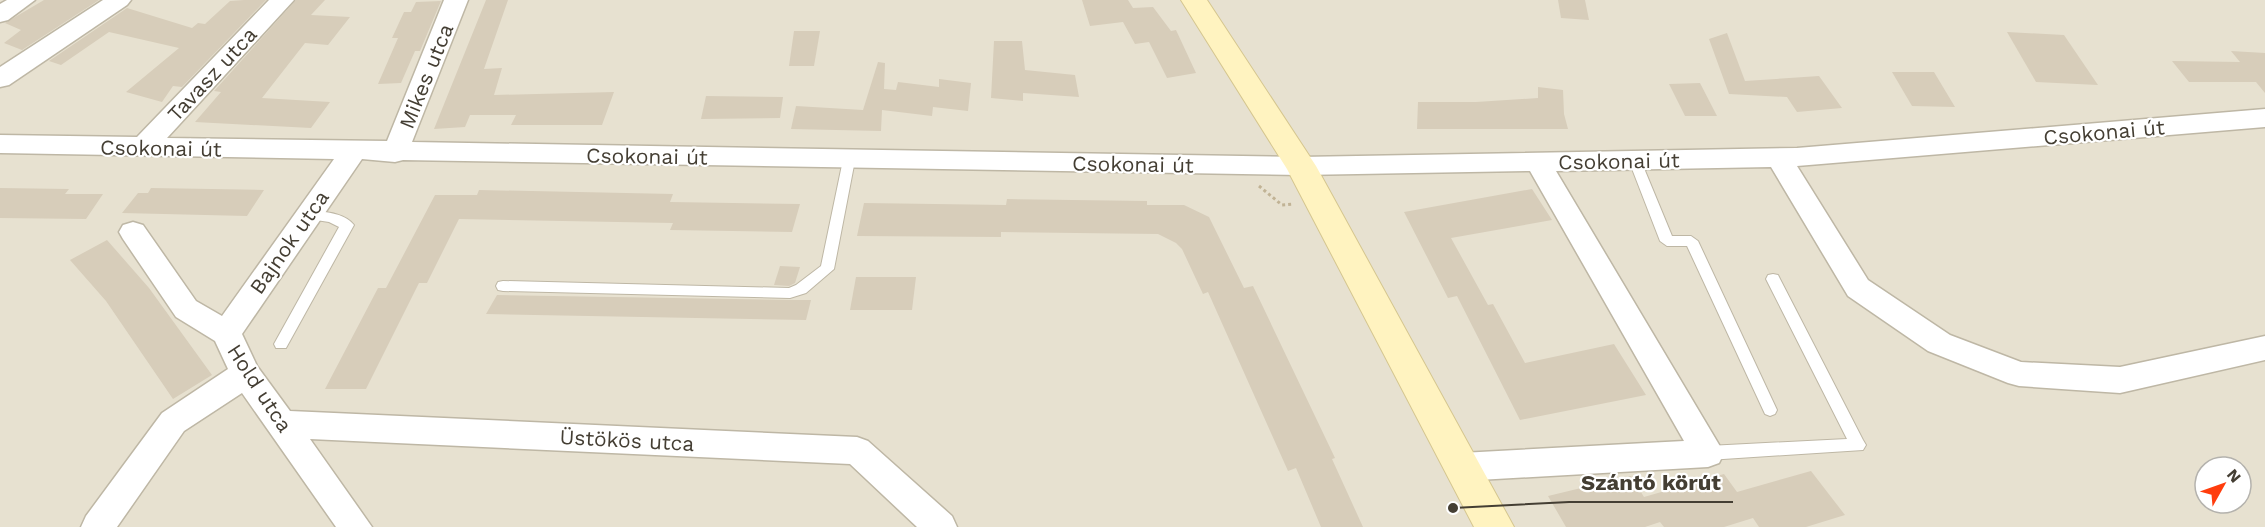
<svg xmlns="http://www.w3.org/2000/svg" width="2265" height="527" font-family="'Work Sans',sans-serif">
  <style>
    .residential { fill: #e7e1d0; fill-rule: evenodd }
    .building { fill: #d7cdba }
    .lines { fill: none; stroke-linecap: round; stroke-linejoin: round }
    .lane-casing { stroke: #beb7a5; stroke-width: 2 }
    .street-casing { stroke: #beb7a5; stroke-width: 3 }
    .secondary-casing { stroke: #d5c68f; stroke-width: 2 }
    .path { stroke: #c1b395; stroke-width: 3; stroke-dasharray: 3 3; stroke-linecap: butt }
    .lane { fill: #fff; fill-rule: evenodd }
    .street { fill: #fff; fill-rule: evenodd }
    .secondary { fill: #fff3c0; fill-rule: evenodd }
    .labels { text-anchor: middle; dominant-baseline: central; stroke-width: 4.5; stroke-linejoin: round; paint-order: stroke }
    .street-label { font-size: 21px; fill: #443e33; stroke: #fff }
    .leader { fill: none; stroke: #443e33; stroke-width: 2 }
    .callout-dot { fill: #443e33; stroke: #fff; stroke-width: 2 }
    .callout-label { font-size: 22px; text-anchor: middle; font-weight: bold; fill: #443e33; stroke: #fff; stroke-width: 4.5; stroke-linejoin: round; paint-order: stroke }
  </style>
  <rect width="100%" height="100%" fill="#f2eee3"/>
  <path class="residential" d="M0 0H2265V527H0ZM2205 467H2241V503H2205Z"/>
  <g class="building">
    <path d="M44 0H99L22 50 4 43 21 30 5 23Z"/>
    <path d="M244 0H266L182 87 173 86 162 102 126 92 179 48 109 32 61 65 49 61 127 8 192 28 198 23 205 24 230 1Z"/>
    <path d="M296 0H325L311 15 350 17 328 45 305 43 262 98 330 102 311 128 195 122 221 92 214 91Z"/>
    <path d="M486 0H508L484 69 502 68 494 95 614 92 602 125H511L516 115H470L465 127 434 129Z"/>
    <path d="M1082 0H1128L1133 8 1153 7 1171 31 1176 30 1196 73 1167 78 1149 42 1135 44 1123 22 1090 26Z"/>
    <path d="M1558 0H1585L1589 20 1561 18Z"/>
    <path d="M441 1 420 51H415L401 83 378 84 398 38H392L404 12H411L416 2Z"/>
    <path d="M794 31H820L814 66H789Z"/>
    <path d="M2007 32 2064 35 2098 85 2036 82Z"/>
    <path d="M1727 33 1745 81 1819 76 1842 108 1797 112 1787 97 1729 94 1709 39Z"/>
    <path d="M994 41H1022L1025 70 1075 75 1079 97 1023 93V101L991 98Z"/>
    <path d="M2231 51 2265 53V93L2256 82H2189L2172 61 2240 62Z"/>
    <path d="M878 62 885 63 884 89 896 90 898 82 939 87V79L971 83 968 111 933 107 932 116 882 110 881 131 791 129 796 106 863 110Z"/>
    <path d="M1892 72H1934L1955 107 1912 106Z"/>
    <path d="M1700 83 1717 116H1685L1669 84Z"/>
    <path d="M1538 87 1563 90 1564 114 1568 129H1417L1418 102H1476L1538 98Z"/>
    <path d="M706 96 783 97 780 118 701 119Z"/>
    <path d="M0 188 69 189 65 194H103L86 219 0 218Z"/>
    <path d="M151 188 264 190 247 216 122 213 138 193H148Z"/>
    <path d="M1532 189 1552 220 1451 238 1488 305 1493 304 1525 363 1614 344 1646 395 1520 420 1457 296 1448 298 1404 212Z"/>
    <path d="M479 190 673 194 670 202 800 204 792 232 670 230 673 223 459 219 427 283H419L366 389H325L378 288H386L435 195H477Z"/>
    <path d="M1007 199 1147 201V205H1184L1209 217 1244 288 1253 286 1335 458 1332 459 1363 527H1321L1296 468 1288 471 1208 292 1203 294 1182 249 1176 243 1158 234 1001 232V237L857 236 864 203 1006 205Z"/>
    <path d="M107 240 149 288 212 375 173 399 106 301 70 260Z"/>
    <path d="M780 266 800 267 795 283 789 286 774 285Z"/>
    <path d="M856 277H916L912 310H850Z"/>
    <path d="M497 295 790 300H811L806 320 486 314Z"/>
    <path d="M1811 471 1845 515 1806 527H1759L1753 518 1724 527H1664L1660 522 1645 527H1566L1548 496 1631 476 1644 497 1724 474 1737 492Z"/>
  </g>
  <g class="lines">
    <g class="lane-casing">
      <g id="lane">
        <path d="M849 156 855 160 834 269 806 293 790 298 503 291 498 290 496 286 498 282 503 281 789 288 796 285 821 266 843 160Z"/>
        <path d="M1635 157 1641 161 1672 236H1691L1698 241 1777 410 1775 414 1770 416 1765 414 1687 246H1667L1660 241 1629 161Z"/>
        <path d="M308 210C323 212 344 212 354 225L286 348H276L274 344 339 227 329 222 303 218 301 215Z"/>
        <path d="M1773 274 1778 275 1780 279 1863 440 1866 445 1863 450 1708 460 1703 458 1700 453 1703 448 1708 446 1847 439 1766 279 1768 275Z"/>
      </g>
    </g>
    <g class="street-casing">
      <g id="street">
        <path d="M7 0H35L8 20 0 22V4Z"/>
        <path d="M103 0H131L127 5 9 85 0 87V67Z"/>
        <path d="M269 0H294L167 138 387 141 444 0H468L412 142 1301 157 1797 148 2265 109V127L1797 166 1868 280 1950 335 2021 362 2120 367 2265 336V360L2120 393 2019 386 2008 383 1928 351 1848 296 1771 167 1556 171 1724 453 1719 463 1708 467 1461 481 1449 477 1445 467 1449 457 1461 453 1684 441 1530 171 1301 175 403 160 395 162 362 159 242 334 257 366 290 411 857 437 868 441 952 516 957 527H917L850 464 310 439 372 527H336L242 393 184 431 117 527H81L86 516 162 413 228 369 215 341 176 317 123 239 119 232 123 225 133 222 143 225 196 301 222 316 334 159 0 153V135L137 137Z"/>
      </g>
    </g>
    <g class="secondary-casing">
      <path id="secondary" d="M1181 0H1207L1316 166 1514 527H1474L1287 169Z"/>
    </g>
    <path class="path" d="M1259 186 1282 205 1293 204"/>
    <use href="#lane" class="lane"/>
    <use href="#street" class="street"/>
    <use href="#secondary" class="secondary"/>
  </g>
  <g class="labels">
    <g class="street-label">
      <text transform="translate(212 74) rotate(-47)">Tavasz utca</text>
      <text transform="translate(426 76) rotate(-68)">Mikes utca</text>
      <text transform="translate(2104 132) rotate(-5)">Csokonai út</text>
      <text transform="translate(161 148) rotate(1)">Csokonai út</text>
      <text transform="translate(647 156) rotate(1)">Csokonai út</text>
      <text transform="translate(1619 161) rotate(-1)">Csokonai út</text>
      <text transform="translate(1133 164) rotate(1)">Csokonai út</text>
      <text transform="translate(289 242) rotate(-55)">Bajnok utca</text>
      <text transform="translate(260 388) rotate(57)">Hold utca</text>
      <text transform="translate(627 440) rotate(3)">Üstökös utca</text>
    </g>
  </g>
  <path class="leader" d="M1453 508L1569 502H1733"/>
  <circle class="callout-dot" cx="1453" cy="508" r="6"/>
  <g class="callout-label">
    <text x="1651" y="490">Szántó körút</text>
  </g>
  <g transform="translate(2223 485) rotate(50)"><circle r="28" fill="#ffffff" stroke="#b4b2ad" stroke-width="1.5"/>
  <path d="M0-4.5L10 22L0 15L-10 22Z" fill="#ff3d0d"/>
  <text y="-9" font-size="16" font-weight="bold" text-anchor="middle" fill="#443e33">N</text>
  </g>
</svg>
